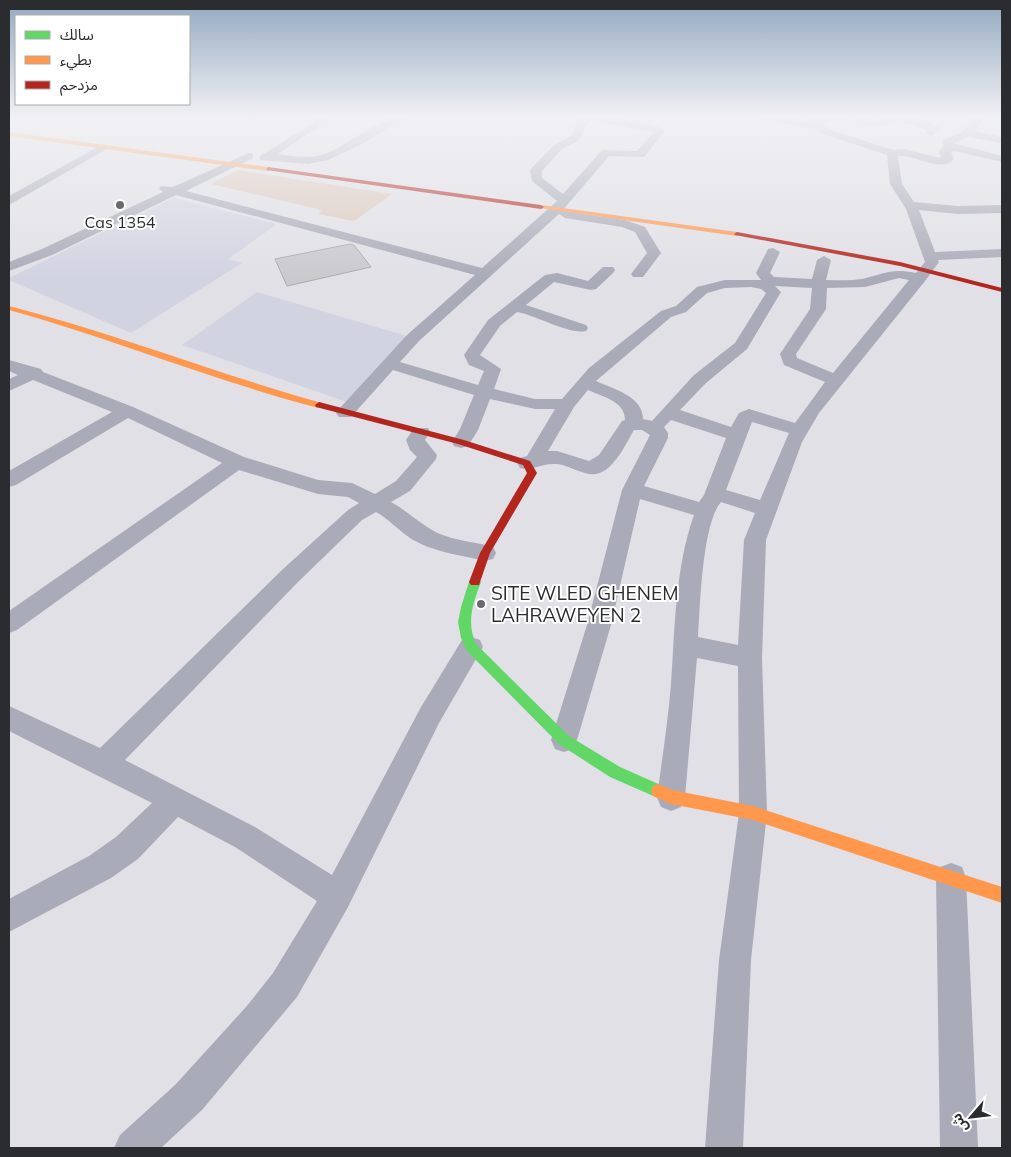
<svg xmlns="http://www.w3.org/2000/svg" width="1011" height="1157" font-family="Mulish,'Noto Sans Arabic',sans-serif">
  <rect width="100%" height="100%" fill="#e0e0e6"/>
  <g fill="#d2d3e1">
    <polygon points="173,198 277,224 228,259 242,263 131,333 9,280 9,278"/>
    <polygon points="257,292 407,336 347,402 182,345"/>
  </g>
  <polygon fill="#dcc8bb" points="238,170 392,194 354,221 318,214 322,210 211,184"/>
  <polygon fill="#c9c9ce" stroke="#a9a9ae" points="350,244 354,245 371,267 287,286 275,259"/>
  <g fill="none" stroke-linecap="round" stroke-linejoin="round">
    <g fill="#aaabb8" fill-rule="evenodd">
      <path d="M309,117H322L327,121L278,154C292,156 307,159 321,155C349,147 378,116 406,117L362,144L328,160L308,164L260,160V156L315,122Z"/>
      <path d="M584,117C599,117 656,121 665,131L644,157L609,156L562,211L625,220L645,227L661,253L643,277H633L631,274L647,253L635,232L622,227L565,218L559,214L419,341L400,362L478,385L484,371L469,365L464,355L488,320L545,275L557,273L588,281L603,267H613L615,270L613,273L596,289L591,290L554,282L526,305L586,325L588,328L586,331C569,335 536,315 517,312L500,326L480,355L501,369L494,389L535,399H562L589,368L661,311L676,306L697,287L725,280H761L756,273L768,249L773,248L780,252L770,273L774,277L812,279L817,260L824,256L831,260L826,280C838,280 850,281 862,279C886,274 889,268 916,273L925,262L906,209L890,184L887,155L820,133L816,129L765,120L760,117H781L811,122L808,117H848L843,120L821,123L828,129L893,150L903,149L941,158L939,152L944,145L942,142L943,140L962,132L976,117H986L974,131L1002,137V143L969,137L953,143L1002,156V162L954,151L951,152L954,159C940,174 915,154 898,156L902,184L914,202L958,206L1002,205V213L958,214L919,210L935,252L1002,249V257L938,260L939,262L925,281L819,413L802,442L766,540L762,658L767,813L751,960L743,1148H705L719,960L739,813L738,666L697,658L685,797L681,807L671,811L661,807L657,797C662,759 668,722 671,684C675,628 675,568 694,515L640,499L611,625L577,740L573,749L564,752L555,749L551,740L587,625L622,490L650,435L642,430H634C625,445 611,478 589,474C577,472 566,464 555,464C542,463 532,471 520,468L517,463L520,458L527,456L555,409H535L490,399L478,430L468,446L461,448L454,446L452,442L460,429L474,395L393,370L351,417H339L336,413L339,409L407,335L475,275L176,195L52,255L9,271V262L42,249L163,192L159,189L161,186L173,187L249,153L253,154V158L186,191L482,268L557,201L532,181L530,170L554,145L571,136L578,121ZM592,121L654,132L637,151L602,150L563,194L542,178V171L562,149L579,140L586,125ZM899,278L909,280L833,373L797,358L796,354L826,309L827,288L865,287ZM775,286L812,288L810,309L780,354L784,365L825,382L795,423L749,409L739,413L731,427L680,410L706,383L747,349L781,292ZM751,287L761,289L766,293L735,343L694,375L652,421L643,419C643,396 613,389 596,381L671,317L686,312L707,293L725,288ZM588,390C603,397 625,401 625,420L622,421L599,455L589,461L557,451H548L574,407ZM671,420L726,438L704,495L699,502L644,486L668,438V433L664,427ZM752,422L789,433L760,500L726,490ZM721,502L755,513L744,540L738,645L698,637C700,607 702,524 721,502Z"/>
      <path d="M861,117H872L870,120C879,121 885,117 894,117C906,116 932,121 941,129L931,136L926,133L928,130C920,128 905,121 897,122C883,124 870,132 858,121Z"/>
      <polygon points="103,144 108,147 107,149 9,205 9,196"/>
      <path d="M9,360L41,369L43,372L133,407L244,457L318,480L352,483L375,494L396,481L417,457L410,450L406,440L414,428H428L430,432L425,440L437,455L436,459L410,491L391,502C409,512 422,526 440,534C456,541 476,542 493,547L496,553L493,559L485,561C460,555 432,552 410,538C398,530 389,519 376,512L362,520L298,582L125,760L255,827L332,875L421,707L462,640L471,637L480,640L483,647L439,723L348,907L297,997L202,1110L161,1148H114L120,1135L176,1084L246,1007L273,973L317,901L235,847L178,817L138,859L111,878L9,932V899L89,856L116,837L152,803L9,731V706L100,748L282,570L348,510L359,503L348,497L318,494L239,470L17,630L9,633V611L222,463L128,418L16,485L9,487V471L112,412L33,380L9,391V379L18,375L9,371Z"/>
      <polygon points="951,863 962,867 966,878 978,1148 940,1148 936,878 940,867"/>
    </g>
    <path fill="#63d668" fill-rule="evenodd" d="M475,578L479,579L481,582C473,603 466,622 476,644L569,736L620,767L663,786L665,791L663,796L658,798L610,777L559,744L467,651L461,638L458,622L461,607L469,582L471,579Z"/>
    <g fill="#ff974d" fill-rule="evenodd">
      <polygon points="9,132 268,167 271,169 268,171 9,136"/>
      <polygon points="541,205 737,232 740,234 737,236 539,208 538,207"/>
      <path d="M9,306C115,333 217,374 322,403L323,405L319,408C214,381 114,339 9,310Z"/>
      <polygon points="658,784 672,790 753,806 1002,887 1002,903 753,820 671,804 653,796 651,791 653,786"/>
    </g>
    <g fill="#b3261e" fill-rule="evenodd">
      <polygon points="268,167 541,205 544,207 541,209 266,170"/>
      <polygon points="737,232 900,262 1002,288 1002,292 900,266 735,235 734,234"/>
      <polygon points="319,402 464,440 530,461 537,473 490,553 479,585 471,585 469,582 480,553 527,473 523,465 458,444 316,407 315,405"/>
    </g>
  </g>
  <linearGradient id="sky" x2="0" y2="1"><stop stop-color="#93a9c0"/><stop offset="0.42" stop-color="#f1f1f4"/><stop offset="1" stop-color="#f1f1f4" stop-opacity="0"/></linearGradient>
  <rect width="1011" height="279" fill="url(#sky)"/>
  <g fill="#6a6b70" stroke="#fff" stroke-width="2">
    <circle cx="120" cy="205" r="5"/>
    <circle cx="481" cy="604" r="5"/>
  </g>
  <g text-anchor="middle" dominant-baseline="central" stroke-width="4" stroke-linejoin="round" paint-order="stroke">
    <g font-size="16" fill="#2b2c30" stroke="#fff">
      <text x="120" y="222">Cas 1354</text>
    </g>
    <g font-size="19" fill="#2b2c30" stroke="#fff" text-anchor="start">
      <text x="491" y="593">SITE WLED GHENEM<tspan x="491" dy="22">LAHRAWEYEN 2</tspan></text>
    </g>
  </g>
  <rect width="1011" height="1157" fill="none" stroke="#2b2c30" stroke-width="20"/>
  <rect x="15" y="15" width="175" height="90" fill="#ffffff" stroke="#aaabac"/>
  <rect x="25" y="31" width="25" height="8" fill="#63d668" stroke="#aaabac"/>
  <text x="60" y="40" font-size="15" fill="#2b2c30">سالك</text>
  <rect x="25" y="56" width="25" height="8" fill="#ff974d" stroke="#aaabac"/>
  <text x="60" y="65" font-size="15" fill="#2b2c30">بطيء</text>
  <rect x="25" y="81" width="25" height="8" fill="#b3261e" stroke="#aaabac"/>
  <text x="60" y="90" font-size="15" fill="#2b2c30">مزدحم</text>
  <g transform="translate(971 1117) rotate(242)" stroke="#ffffff" stroke-width="4" paint-order="stroke">
  <path d="M0-4L9 19L0 12L-9 19Z" fill="#2b2c30"/>
  <text y="-8" font-size="14" font-weight="bold" text-anchor="middle" fill="#2b2c30">ش</text>
  </g>
</svg>
